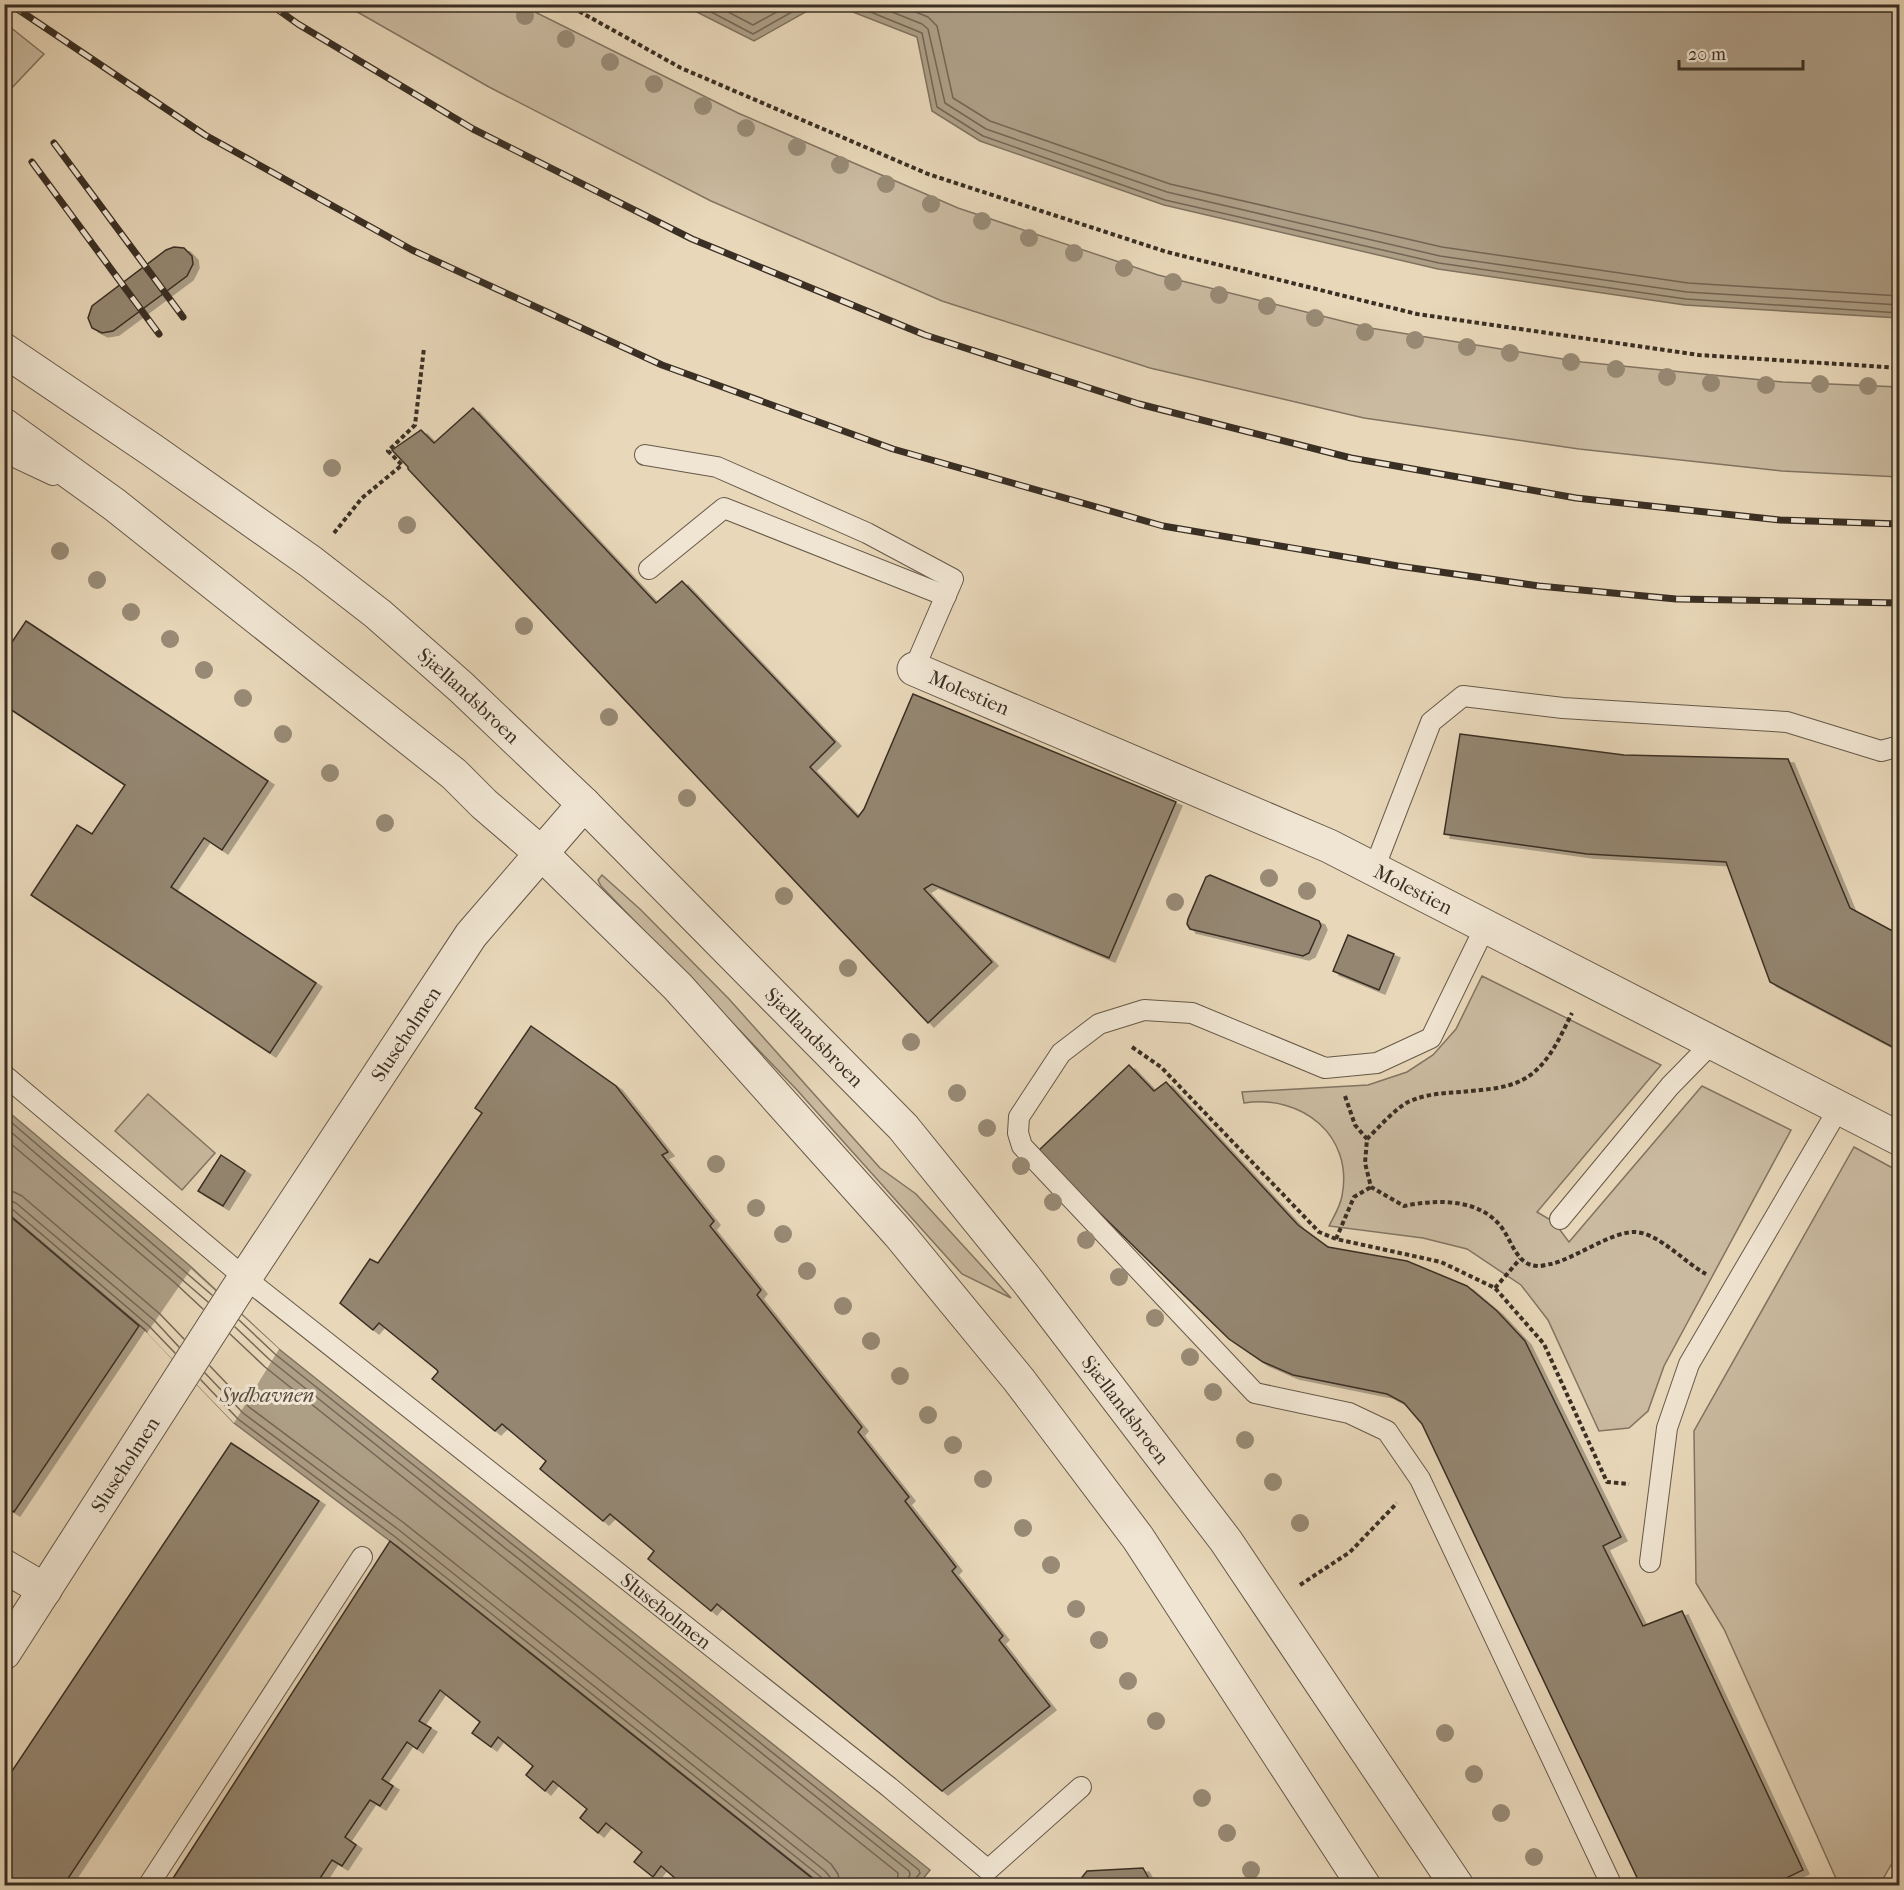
<svg xmlns="http://www.w3.org/2000/svg" width="1904" height="1890" font-family="'IM FELL French Canon',serif">
  <defs>
    <filter id="shadow"><feDropShadow dx="6" dy="4" stdDeviation="0" flood-color="#0004"/></filter>
  </defs>
  <rect width="100%" height="100%" fill="#e8d7b9"/>
  <filter id="stains"><feTurbulence type="fractalNoise" baseFrequency=".00333" numOctaves="4"/><feColorMatrix values="0 0 0 0 .2 0 0 0 0 .09 0 0 0 0 .02 0 0 0 .5 -.17"/></filter>
  <radialGradient id="worn" r=".72"><stop offset=".6" stop-color="#630" stop-opacity="0"/><stop offset="1" stop-color="#630" stop-opacity=".3"/></radialGradient>
  <g fill="#cabaa0" stroke="#827462" stroke-width="1.5">
    <polygon points="345,5 521,5 738,113 958,208 1158,275 1370,328 1582,362 1783,382 1899,387 1899,477 1782,471 1579,449 1364,418 1150,368 942,301 711,201 489,87"/>
    <polygon points="5,23 44,54 5,95 4,95"/>
    <polygon points="602,875 641,910 729,999 880,1168 916,1194 1011,1298 962,1274 797,1090 601,886 598,880"/>
    <path d="M1482,976L1661,1065L1537,1212L1554,1222L1569,1242L1702,1086L1791,1130L1664,1366L1648,1411L1629,1428L1599,1431L1548,1320L1521,1285L1467,1249L1423,1238L1329,1226C1334,1216 1340,1207 1342,1196C1354,1135 1301,1094 1244,1103L1242,1092L1368,1085L1407,1072L1433,1055L1456,1029Z"/>
    <polygon points="148,1094 215,1153 182,1190 115,1131"/>
    <polygon points="1854,1147 1900,1172 1900,1849 1879,1886 1839,1885 1724,1629 1696,1583 1694,1431"/>
  </g>
  <g fill="#ad9e86" stroke="#7f725f" stroke-width="1.5">
    <polygon points="683,5 818,5 754,41"/>
    <polygon points="835,5 1899,5 1899,318 1685,305 1438,269 1164,205 980,141 932,111 917,37"/>
    <polygon points="4,1108 189,1265 279,1349 930,1870 918,1885 816,1885 818,1882 390,1541 234,1423 145,1330 5,1211"/>
  </g>
  <polygon fill="#e8d7b9" points="191,1269 279,1349 234,1423 147,1333"/>
  <g fill="none" stroke-linecap="round" stroke-linejoin="round">
    <g stroke="#746655" stroke-width="1.5">
      <polyline points="696,4 753,34 806,4"/>
      <polyline points="713,4 753,25 791,4"/>
      <polyline points="851,4 922,33 937,107 983,136 1165,200 1439,263 1686,299 1900,313"/>
      <polyline points="872,4 922,24 928,29 945,103 986,129 1167,192 1440,256 1687,292 1900,305"/>
      <polyline points="896,4 928,17 937,26 953,98 990,121 1170,184 1442,247 1688,283 1900,296"/>
      <polyline points="4,1116 212,1295"/>
      <polyline points="4,1126 208,1302"/>
      <polyline points="4,1138 174,1282 203,1309"/>
      <polyline points="4,1190 14,1192 22,1196 160,1314 184,1339"/>
      <polyline points="4,1199 16,1203 154,1320 179,1347"/>
      <polyline points="4,1207 11,1208 149,1326 175,1353"/>
      <polyline points="239,1320 275,1354 919,1870 920,1873 914,1881 914,1886"/>
      <polyline points="235,1327 270,1360 909,1871 910,1874 906,1886"/>
      <polyline points="230,1334 265,1367 898,1873 897,1886"/>
      <polyline points="210,1366 249,1407 404,1523 831,1864 838,1874 840,1886"/>
      <polyline points="205,1373 243,1413 399,1530 825,1871 830,1877 831,1886"/>
      <polyline points="201,1380 238,1419 394,1536 821,1877 823,1886"/>
    </g>
  </g>
  <g fill="#948671" stroke="#3a2f24" stroke-width="1.5" filter="url(#shadow)">
    <polygon points="174,247 184,248 192,256 193,264 187,276 113,331 102,333 92,328 88,318 92,306 166,250"/>
    <polygon points="473,408 656,603 682,581 783,687 835,742 810,767 858,817 864,809 913,694 1176,802 1109,958 932,884 924,889 992,962 928,1023 408,469 408,467 392,450 421,430 434,443"/>
    <polygon points="26,621 268,781 222,850 204,838 171,887 316,983 270,1053 31,895 77,825 92,834 125,785 4,705 4,654"/>
    <polygon points="1460,734 1624,755 1788,759 1850,908 1900,935 1900,1051 1770,982 1726,862 1587,854 1444,834"/>
    <polygon points="1210,875 1319,921 1321,926 1309,953 1303,956 1190,929 1187,924 1188,919 1206,877"/>
    <polygon points="1348,935 1394,954 1379,990 1333,971"/>
    <polygon points="531,1026 616,1086 668,1152 662,1155 714,1221 710,1226 761,1290 757,1295 862,1427 858,1432 909,1497 905,1501 956,1567 952,1571 1003,1636 999,1640 1050,1706 942,1791 717,1604 711,1611 648,1559 654,1551 610,1514 603,1521 540,1469 546,1461 502,1424 495,1431 432,1379 438,1372 437,1370 379,1323 373,1330 340,1303 370,1259 378,1263 482,1113 475,1108"/>
    <polygon points="1129,1065 1154,1091 1166,1082 1298,1225 1328,1247 1407,1261 1467,1286 1497,1311 1525,1341 1621,1537 1603,1546 1643,1626 1682,1611 1803,1870 1770,1886 1641,1886 1422,1424 1404,1403 1387,1394 1293,1375 1263,1362 1229,1339 1037,1152"/>
    <polygon points="221,1155 245,1171 223,1206 198,1191"/>
    <polygon points="4,1211 139,1326 14,1512 4,1506"/>
    <polygon points="231,1443 319,1501 63,1886 6,1886 4,1783"/>
    <polygon points="390,1541 818,1883 816,1886 684,1886 661,1866 653,1877 634,1862 642,1852 606,1823 598,1833 580,1818 587,1809 553,1781 545,1791 526,1775 533,1766 498,1737 491,1747 472,1733 480,1722 440,1690 419,1721 431,1728 417,1749 407,1742 382,1779 393,1786 380,1806 370,1800 345,1837 356,1845 342,1866 332,1860 315,1886 168,1886"/>
    <polygon points="1143,1868 1153,1886 1075,1886 1087,1871"/>
  </g>
  <g fill="none" stroke-linecap="round" stroke-linejoin="round">
    <defs>
      <g id="service">
        <polyline points="4,452 53,475"/>
        <polyline points="645,455 717,467 867,533 953,579 914,669"/>
        <polyline points="649,569 724,508 946,596"/>
        <polyline points="1374,869 1431,722 1463,696 1563,708 1787,722 1881,751 1900,746"/>
        <polyline points="1485,927 1431,1038 1377,1063 1325,1068 1192,1013 1144,1010 1099,1024 1061,1053 1019,1117 1018,1133 1022,1146 1255,1393 1349,1413 1387,1431 1420,1479 1612,1886"/>
        <path id="s1" d="M4,1075L245,1278L889,1787L988,1870L1081,1787"/>
        <polyline points="1560,1219 1670,1086 1712,1043"/>
        <polyline points="1650,1562 1667,1428 1689,1364 1839,1108"/>
        <polyline points="148,1886 362,1557"/>
      </g>
      <g id="minor">
        <path id="s2" d="M914,669L1329,846L1900,1139"/>
        <polyline points="4,1566 45,1590"/>
      </g>
      <g id="tertiary">
        <path id="s3" d="M4,350L152,450L311,562L378,614L461,687L584,804L903,1127L1026,1279L1226,1541L1457,1886"/>
        <polyline points="4,425 115,505 454,774 484,804 541,853 678,987 899,1234 1019,1380 1138,1538 1364,1886"/>
        <path id="s4" d="M4,1653L235,1293L471,935L584,804"/>
      </g>
    </defs>
    <use href="#service" stroke="#665949" stroke-width="22"/>
    <use href="#minor" stroke="#665949" stroke-width="35"/>
    <use href="#tertiary" stroke="#665949" stroke-width="35"/>
    <g stroke="#3a2f24" stroke-width="4" stroke-dasharray="4.5 3" stroke-linecap="butt">
      <polyline points="566,4 681,68 928,174 1167,252 1417,314 1699,355 1900,368"/>
      <polyline points="334,533 362,498 402,465 388,451 415,425 424,348"/>
      <polyline points="1132,1047 1161,1067 1319,1232 1336,1239 1441,1262 1495,1288 1544,1344 1607,1482 1629,1484"/>
      <path d="M1345,1096L1355,1125L1367,1139L1365,1163L1371,1187L1404,1206C1438,1199 1483,1198 1504,1231C1513,1245 1518,1265 1537,1266C1541,1267 1547,1264 1551,1264C1576,1258 1612,1231 1636,1232C1660,1234 1685,1263 1706,1274"/>
      <path d="M1367,1139C1378,1128 1395,1109 1408,1102C1426,1094 1442,1093 1461,1092C1480,1090 1507,1089 1524,1079C1548,1066 1560,1037 1572,1013"/>
      <polyline points="1336,1239 1354,1197 1371,1187"/>
      <polyline points="1495,1288 1520,1259"/>
      <polyline points="1300,1585 1350,1552 1397,1503"/>
    </g>
    <use href="#service" stroke="#f0e5d2" stroke-width="20"/>
    <use href="#minor" stroke="#f0e5d2" stroke-width="33"/>
    <use href="#tertiary" stroke="#f0e5d2" stroke-width="33"/>
    <defs>
      <g id="rail">
        <polyline points="10,4 205,135 412,250 662,365 893,449 1163,526 1398,566 1539,586 1676,599 1900,603"/>
        <polyline points="270,4 298,24 473,129 692,239 925,335 1139,404 1351,458 1576,498 1780,520 1900,524"/>
        <polyline points="54,143 183,317"/>
        <polyline points="32,162 159,334"/>
      </g>
    </defs>
    <use href="#rail" stroke="#3a2f24" stroke-width="7"/>
    <use href="#rail" stroke="#f0e5d2" stroke-width="4.5" stroke-dasharray="14" stroke-linecap="butt"/>
  </g>
  <g fill="#988a75">
    <circle cx="525" cy="16" r="9"/>
    <circle cx="566" cy="39" r="9"/>
    <circle cx="610" cy="62" r="9"/>
    <circle cx="654" cy="84" r="9"/>
    <circle cx="703" cy="106" r="9"/>
    <circle cx="746" cy="128" r="9"/>
    <circle cx="797" cy="147" r="9"/>
    <circle cx="840" cy="165" r="9"/>
    <circle cx="886" cy="184" r="9"/>
    <circle cx="931" cy="204" r="9"/>
    <circle cx="982" cy="221" r="9"/>
    <circle cx="1029" cy="238" r="9"/>
    <circle cx="1074" cy="253" r="9"/>
    <circle cx="1124" cy="268" r="9"/>
    <circle cx="1173" cy="282" r="9"/>
    <circle cx="1219" cy="295" r="9"/>
    <circle cx="1267" cy="306" r="9"/>
    <circle cx="1315" cy="318" r="9"/>
    <circle cx="1365" cy="332" r="9"/>
    <circle cx="1415" cy="340" r="9"/>
    <circle cx="1467" cy="347" r="9"/>
    <circle cx="1510" cy="353" r="9"/>
    <circle cx="1571" cy="362" r="9"/>
    <circle cx="1616" cy="369" r="9"/>
    <circle cx="1667" cy="377" r="9"/>
    <circle cx="1711" cy="383" r="9"/>
    <circle cx="1820" cy="384" r="9"/>
    <circle cx="1766" cy="385" r="9"/>
    <circle cx="1868" cy="386" r="9"/>
    <circle cx="332" cy="468" r="9"/>
    <circle cx="407" cy="525" r="9"/>
    <circle cx="60" cy="551" r="9"/>
    <circle cx="97" cy="580" r="9"/>
    <circle cx="131" cy="612" r="9"/>
    <circle cx="524" cy="626" r="9"/>
    <circle cx="170" cy="639" r="9"/>
    <circle cx="204" cy="670" r="9"/>
    <circle cx="243" cy="698" r="9"/>
    <circle cx="609" cy="717" r="9"/>
    <circle cx="283" cy="734" r="9"/>
    <circle cx="330" cy="773" r="9"/>
    <circle cx="687" cy="798" r="9"/>
    <circle cx="385" cy="823" r="9"/>
    <circle cx="1269" cy="878" r="9"/>
    <circle cx="1307" cy="891" r="9"/>
    <circle cx="784" cy="896" r="9"/>
    <circle cx="1175" cy="902" r="9"/>
    <circle cx="848" cy="968" r="9"/>
    <circle cx="911" cy="1042" r="9"/>
    <circle cx="957" cy="1093" r="9"/>
    <circle cx="987" cy="1128" r="9"/>
    <circle cx="716" cy="1164" r="9"/>
    <circle cx="1021" cy="1166" r="9"/>
    <circle cx="1053" cy="1202" r="9"/>
    <circle cx="756" cy="1208" r="9"/>
    <circle cx="783" cy="1234" r="9"/>
    <circle cx="1086" cy="1240" r="9"/>
    <circle cx="807" cy="1271" r="9"/>
    <circle cx="1119" cy="1277" r="9"/>
    <circle cx="843" cy="1306" r="9"/>
    <circle cx="1155" cy="1318" r="9"/>
    <circle cx="871" cy="1341" r="9"/>
    <circle cx="1190" cy="1357" r="9"/>
    <circle cx="900" cy="1376" r="9"/>
    <circle cx="1213" cy="1392" r="9"/>
    <circle cx="928" cy="1415" r="9"/>
    <circle cx="1245" cy="1440" r="9"/>
    <circle cx="953" cy="1445" r="9"/>
    <circle cx="983" cy="1479" r="9"/>
    <circle cx="1273" cy="1482" r="9"/>
    <circle cx="1300" cy="1523" r="9"/>
    <circle cx="1023" cy="1528" r="9"/>
    <circle cx="1051" cy="1565" r="9"/>
    <circle cx="1076" cy="1609" r="9"/>
    <circle cx="1099" cy="1640" r="9"/>
    <circle cx="1128" cy="1681" r="9"/>
    <circle cx="1156" cy="1721" r="9"/>
    <circle cx="1445" cy="1733" r="9"/>
    <circle cx="1474" cy="1774" r="9"/>
    <circle cx="1202" cy="1798" r="9"/>
    <circle cx="1501" cy="1813" r="9"/>
    <circle cx="1227" cy="1833" r="9"/>
    <circle cx="1534" cy="1857" r="9"/>
    <circle cx="1251" cy="1870" r="9"/>
  </g>
  <g text-anchor="middle" dominant-baseline="central" stroke-width="6" stroke-linejoin="round" paint-order="stroke">
    <g font-size="20" fill="#3a2f24" stroke="#f0e5d2">
      <text stroke="none"><textPath href="#s2" startOffset="60">Molestien</textPath></text>
      <text stroke="none"><textPath href="#s3" startOffset="580">Sjællandsbroen</textPath></text>
      <text stroke="none"><textPath href="#s2" startOffset="546">Molestien</textPath></text>
      <text stroke="none"><textPath href="#s4" startOffset="738">Sluseholmen</textPath></text>
      <text stroke="none"><textPath href="#s3" startOffset="1066">Sjællandsbroen</textPath></text>
      <text stroke="none"><textPath href="#s3" startOffset="1552">Sjællandsbroen</textPath></text>
      <text stroke="none"><textPath href="#s4" startOffset="224">Sluseholmen</textPath></text>
      <text stroke="none"><textPath href="#s1" startOffset="852">Sluseholmen</textPath></text>
    </g>
    <g font-size="21" font-style="italic" fill="#574b3c" stroke="#f0e5d2">
      <text x="267" y="1395">Sydhavnen</text>
    </g>
  </g>
  <rect width="1904" height="1890" fill="none" stroke="#e8d7b9" stroke-width="24"/>
  <rect x="6" y="6" width="1892" height="1878" fill="none" stroke="#3a2f24" stroke-width="3"/>
  <rect x="12" y="12" width="1880" height="1866" fill="none" stroke="#3a2f24" stroke-width="1.5"/>
  <path d="M1679 60v9h124v-9" fill="none" stroke="#3a2f24" stroke-width="3"/>
  <text x="1688" y="60" font-size="18" fill="#3a2f24" stroke="#f0e5d2" stroke-width="4.5" paint-order="stroke">20 m</text>
  <rect width="100%" height="100%" filter="url(#stains)"/>
  <rect width="100%" height="100%" fill="url(#worn)"/>
</svg>
